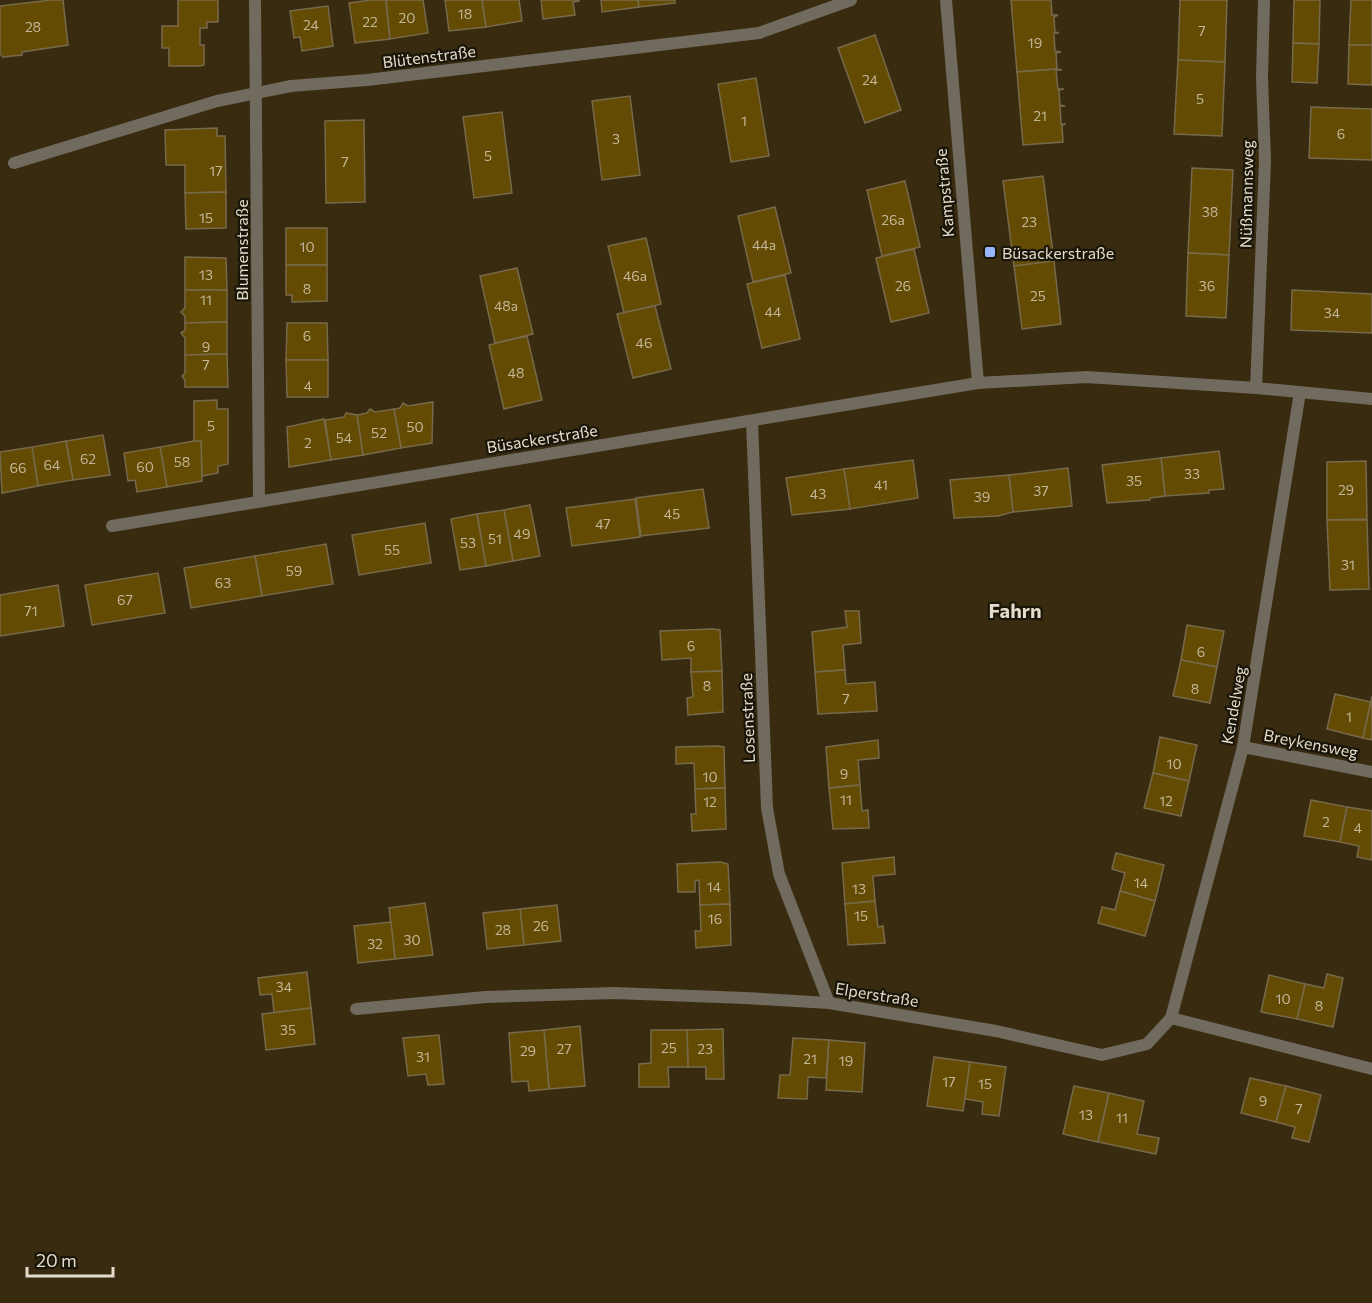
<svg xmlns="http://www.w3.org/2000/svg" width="1372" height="1303" font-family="Commissioner,sans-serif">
  <rect width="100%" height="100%" fill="#382b0f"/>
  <g fill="#644b04" stroke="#77694b" stroke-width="1.5">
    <polygon points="51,0 63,0 68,45 22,52 22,55 3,57 0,54 0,6"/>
    <polygon points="178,0 218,0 218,22 207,22 207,28 200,28 200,45 204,45 204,65 200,66 169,66 169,48 162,48 162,26 178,26"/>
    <polygon points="371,0 386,0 390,39 355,43 349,3"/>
    <polygon points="386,0 423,0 428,33 390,39"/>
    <polygon points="445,0 482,0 486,27 449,31"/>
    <polygon points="482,0 519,0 522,21 486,27"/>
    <polygon points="541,0 579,0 579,1 573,2 575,15 543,19"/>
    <polygon points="601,0 638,0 639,7 602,12"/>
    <polygon points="638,0 675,0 675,3 639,7"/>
    <polygon points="1011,0 1051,0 1052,15 1058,15 1054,17 1055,32 1059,33 1054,33 1055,51 1061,52 1056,53 1057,69 1017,72"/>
    <polygon points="1180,0 1227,0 1225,62 1178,60"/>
    <polygon points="1294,0 1320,0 1319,44 1293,43"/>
    <polygon points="1351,0 1372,0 1372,45 1349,45"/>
    <polygon points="328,6 333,46 302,51 300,37 294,38 290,11"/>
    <polygon points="875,35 901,110 865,123 838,48"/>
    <polygon points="1293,43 1319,44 1317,83 1292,82"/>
    <polygon points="1349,45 1372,45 1372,85 1348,84"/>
    <polygon points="1178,60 1225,62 1222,136 1174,134"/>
    <polygon points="1057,69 1062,70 1056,70 1058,89 1064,89 1059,90 1060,105 1065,106 1060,106 1061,124 1066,124 1062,125 1063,142 1023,145 1017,72"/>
    <polygon points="756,78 769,156 731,162 718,84"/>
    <polygon points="630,96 640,175 602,180 592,101"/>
    <polygon points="1311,107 1372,109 1372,160 1309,158"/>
    <polygon points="502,112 512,193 474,198 463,117"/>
    <polygon points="364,120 365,202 326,203 325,121"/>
    <polygon points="217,128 217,136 225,136 226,192 185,193 185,165 166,165 165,130"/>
    <polygon points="1192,168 1233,170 1229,255 1188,253"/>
    <polygon points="1043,176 1054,261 1014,266 1003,181"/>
    <polygon points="905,181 920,247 882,256 867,190"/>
    <polygon points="226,192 226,228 186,229 185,193"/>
    <polygon points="775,207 791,273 753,282 738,216"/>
    <rect x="286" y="228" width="41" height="37"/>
    <polygon points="646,238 661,304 624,313 608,246"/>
    <polygon points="914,249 929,313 891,322 876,258"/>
    <polygon points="1188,253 1229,255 1226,318 1186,316"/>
    <polygon points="185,257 226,258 227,290 185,290"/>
    <polygon points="1054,261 1061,324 1022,329 1014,266"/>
    <polygon points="286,265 327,265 327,301 292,302 292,295 286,295"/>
    <polygon points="517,268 533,334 495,343 480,276"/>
    <polygon points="785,275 800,339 762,348 747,284"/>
    <polygon points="185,290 227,290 227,322 185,323 185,316 181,312 185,308"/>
    <polygon points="1292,290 1372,294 1372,333 1291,330"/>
    <polygon points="655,306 671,369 633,378 617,314"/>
    <polygon points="227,322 227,354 185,355 185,338 181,333 185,330 185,323"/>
    <polygon points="287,323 327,323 328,360 286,360"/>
    <polygon points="527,336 542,400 504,409 489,345"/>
    <polygon points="227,354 228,387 185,387 185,380 182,376 185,373 185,355"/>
    <polygon points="286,360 328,360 328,397 287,397"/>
    <polygon points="217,400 217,409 228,409 228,464 218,466 218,473 202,476 201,441 194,442 194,401"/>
    <polygon points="433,402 432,443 401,448 394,409 400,408 403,403 408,406"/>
    <polygon points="370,409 375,412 394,409 401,448 363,455 357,415 367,413"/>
    <polygon points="346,413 357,415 363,455 331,460 325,420 344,417"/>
    <polygon points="324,419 331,460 289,467 287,427"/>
    <polygon points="103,435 110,475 73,480 66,441"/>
    <polygon points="66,441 73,480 38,486 32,447"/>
    <polygon points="194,441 201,441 202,481 167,487 160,447"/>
    <polygon points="32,447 38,486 2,493 0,452"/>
    <polygon points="160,447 167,487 137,492 135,480 128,481 124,453"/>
    <polygon points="1219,451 1224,489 1209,490 1209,493 1165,496 1161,458"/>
    <polygon points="1161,458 1165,496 1150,498 1150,500 1107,503 1102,465"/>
    <polygon points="913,460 918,498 850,509 844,469"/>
    <polygon points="1366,461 1367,519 1327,520 1327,462"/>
    <polygon points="1068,468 1072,506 1013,512 1009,475"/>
    <polygon points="844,469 850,509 792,515 786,478"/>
    <polygon points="1009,475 1013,512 998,516 954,518 950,480"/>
    <polygon points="703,489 709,528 641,536 636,498"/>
    <polygon points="635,499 640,537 572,546 566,508"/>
    <polygon points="530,505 540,556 513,561 504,510"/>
    <polygon points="504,510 513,561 486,566 477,514"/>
    <polygon points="477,514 486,566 460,570 451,519"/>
    <polygon points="1327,520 1367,520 1369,589 1330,590"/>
    <polygon points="425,523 431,563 359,575 352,535"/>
    <polygon points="326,544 333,584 262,596 255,556"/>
    <polygon points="255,556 262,596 191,608 184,568"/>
    <polygon points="158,573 165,613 92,625 85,585"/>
    <polygon points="58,585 64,626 0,636 0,595"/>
    <polygon points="845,611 859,611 861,643 843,645 845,670 815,672 812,632 847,627"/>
    <polygon points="1187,625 1224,631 1217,667 1181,660"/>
    <polygon points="713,629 720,630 722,671 691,672 691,658 662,660 660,631"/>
    <polygon points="1181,660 1217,667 1210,703 1173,696"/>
    <polygon points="845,670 846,684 875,682 877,711 818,714 815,672"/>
    <polygon points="722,671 723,712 688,715 687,698 693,697 691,672"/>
    <polygon points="1335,694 1371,702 1363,738 1327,729"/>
    <polygon points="1372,696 1372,740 1363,738"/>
    <polygon points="1160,737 1197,745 1189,781 1153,773"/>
    <polygon points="878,740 879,758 858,760 860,785 829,788 826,747"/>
    <polygon points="717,746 724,747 725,788 695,789 694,763 676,764 676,747"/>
    <polygon points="1153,773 1189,781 1181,816 1144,808"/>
    <polygon points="860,785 862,811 868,810 869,828 833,829 829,788"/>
    <polygon points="725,788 726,829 692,831 691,814 696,814 695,789"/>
    <polygon points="1311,800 1347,807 1340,842 1304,836"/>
    <polygon points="1347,807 1372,811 1372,860 1357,857 1359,846 1340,842"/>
    <polygon points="1116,853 1164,865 1155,901 1120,891 1125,873 1112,869"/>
    <polygon points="894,857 895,874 873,876 875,901 845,904 842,863"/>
    <polygon points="721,862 728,864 730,904 700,905 699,880 695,881 695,892 678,892 677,864"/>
    <polygon points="1120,891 1155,901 1145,936 1098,923 1102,907 1115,910"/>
    <polygon points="875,901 878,927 883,926 885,943 848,945 845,904"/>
    <polygon points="425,903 433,955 395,959 389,908"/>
    <polygon points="730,904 731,945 696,948 695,931 701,931 700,905"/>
    <polygon points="557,905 561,941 524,945 520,909"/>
    <polygon points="520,909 524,945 487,949 483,913"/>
    <polygon points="391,922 395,959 358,963 354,926"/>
    <polygon points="307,972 311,1008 274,1013 272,994 260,995 258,978"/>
    <polygon points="1327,974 1343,978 1333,1027 1297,1019 1305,984 1324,988"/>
    <polygon points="1269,975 1305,984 1297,1019 1261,1012"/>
    <polygon points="311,1008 315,1044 266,1050 262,1014"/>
    <polygon points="580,1026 585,1086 549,1089 544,1030"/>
    <polygon points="723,1029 724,1079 706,1079 706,1067 688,1067 687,1030"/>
    <polygon points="544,1030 549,1089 529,1091 528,1081 512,1082 509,1033"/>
    <polygon points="651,1030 687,1030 688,1067 668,1067 669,1087 639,1087 639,1064 651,1063"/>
    <polygon points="439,1035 444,1084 428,1085 426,1074 408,1076 403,1038"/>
    <polygon points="793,1038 829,1040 826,1078 808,1077 807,1099 778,1098 780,1075 790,1075"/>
    <polygon points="829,1040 865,1043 862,1092 826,1090"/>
    <polygon points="934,1057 970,1062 963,1111 927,1106"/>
    <polygon points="970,1062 1006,1067 999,1116 982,1114 983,1102 965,1099"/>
    <polygon points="1250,1078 1286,1086 1276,1122 1241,1113"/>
    <polygon points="1074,1086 1109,1093 1098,1142 1063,1134"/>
    <polygon points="1286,1086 1321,1095 1309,1142 1292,1138 1295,1127 1276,1122"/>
    <polygon points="1109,1093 1144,1101 1137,1134 1159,1138 1156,1154 1098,1142"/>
  </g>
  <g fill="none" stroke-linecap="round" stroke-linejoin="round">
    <g stroke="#716a5e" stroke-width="12">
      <polyline points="255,0 259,500"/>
      <polyline points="946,0 978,383"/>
      <polyline points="14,163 217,101 291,86 367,80 759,33 851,0"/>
      <polyline points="1256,388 1265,161 1262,78 1264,0"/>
      <polyline points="752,421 767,808 779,874 829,1003"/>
      <polyline points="112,526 978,383 1086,377 1256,388 1372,399"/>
      <polyline points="1243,747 1372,772"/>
      <polyline points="356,1009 486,997 614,993 745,998 829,1003 996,1031 1102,1055 1147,1044 1171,1018 1372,1069"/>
      <polyline points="1171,1018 1243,747 1300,392"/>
    </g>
  </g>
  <rect fill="#96b6fd" stroke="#1a1509" stroke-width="2" x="984" y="246" width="12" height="12" rx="3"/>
  <g text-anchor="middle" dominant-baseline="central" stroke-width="4.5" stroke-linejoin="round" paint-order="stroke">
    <g font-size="14" fill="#c3b799">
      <text x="465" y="13">18</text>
      <text x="407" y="17">20</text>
      <text x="370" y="21">22</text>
      <text x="311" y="24">24</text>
      <text x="33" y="26">28</text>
      <text x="1202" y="30">7</text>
      <text x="1035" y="42">19</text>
      <text x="870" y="79">24</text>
      <text x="1200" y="98">5</text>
      <text x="1040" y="115">21</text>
      <text x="744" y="120">1</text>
      <text x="1341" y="133">6</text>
      <text x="616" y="138">3</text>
      <text x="488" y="155">5</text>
      <text x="345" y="161">7</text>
      <text x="216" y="170">17</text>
      <text x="1210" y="211">38</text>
      <text x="206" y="217">15</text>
      <text x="893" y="219">26a</text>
      <text x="1029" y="221">23</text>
      <text x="764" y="244">44a</text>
      <text x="307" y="246">10</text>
      <text x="206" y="274">13</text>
      <text x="635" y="275">46a</text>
      <text x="903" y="285">26</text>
      <text x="1207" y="285">36</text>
      <text x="307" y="288">8</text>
      <text x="1038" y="295">25</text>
      <text x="206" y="299">11</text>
      <text x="506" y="305">48a</text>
      <text x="773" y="311">44</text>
      <text x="1332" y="312">34</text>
      <text x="307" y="335">6</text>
      <text x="644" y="342">46</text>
      <text x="206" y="346">9</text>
      <text x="206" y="364">7</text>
      <text x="516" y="372">48</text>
      <text x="308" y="385">4</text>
      <text x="211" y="425">5</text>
      <text x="415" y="426">50</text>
      <text x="379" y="432">52</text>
      <text x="344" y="437">54</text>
      <text x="308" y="442">2</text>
      <text x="88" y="458">62</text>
      <text x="182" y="461">58</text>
      <text x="52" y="464">64</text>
      <text x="145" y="466">60</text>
      <text x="18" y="467">66</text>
      <text x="1192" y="473">33</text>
      <text x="1134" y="480">35</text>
      <text x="881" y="484">41</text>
      <text x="1346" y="489">29</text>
      <text x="1041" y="490">37</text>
      <text x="818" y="493">43</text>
      <text x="982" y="496">39</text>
      <text x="672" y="513">45</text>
      <text x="603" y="523">47</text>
      <text x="522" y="533">49</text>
      <text x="495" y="538">51</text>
      <text x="468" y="542">53</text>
      <text x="392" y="549">55</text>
      <text x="1348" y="564">31</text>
      <text x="294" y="570">59</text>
      <text x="223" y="582">63</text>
      <text x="125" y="599">67</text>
      <text x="31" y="610">71</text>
      <text x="691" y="645">6</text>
      <text x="1201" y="651">6</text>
      <text x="707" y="685">8</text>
      <text x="1195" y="688">8</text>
      <text x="846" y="698">7</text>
      <text x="1349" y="716">1</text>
      <text x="1174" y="763">10</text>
      <text x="844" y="773">9</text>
      <text x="710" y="776">10</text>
      <text x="846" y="799">11</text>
      <text x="1166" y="800">12</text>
      <text x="710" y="801">12</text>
      <text x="1326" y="821">2</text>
      <text x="1358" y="827">4</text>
      <text x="1141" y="882">14</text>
      <text x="714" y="886">14</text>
      <text x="859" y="888">13</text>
      <text x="861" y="915">15</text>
      <text x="715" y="918">16</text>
      <text x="541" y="925">26</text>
      <text x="503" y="929">28</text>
      <text x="412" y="939">30</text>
      <text x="375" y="943">32</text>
      <text x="284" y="986">34</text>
      <text x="1283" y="998">10</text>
      <text x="1319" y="1005">8</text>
      <text x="288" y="1029">35</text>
      <text x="669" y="1047">25</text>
      <text x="564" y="1048">27</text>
      <text x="705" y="1048">23</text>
      <text x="528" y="1050">29</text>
      <text x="423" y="1056">31</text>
      <text x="810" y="1058">21</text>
      <text x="846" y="1060">19</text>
      <text x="949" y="1081">17</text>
      <text x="985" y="1083">15</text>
      <text x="1263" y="1100">9</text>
      <text x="1299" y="1108">7</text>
      <text x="1086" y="1114">13</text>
      <text x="1122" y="1117">11</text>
    </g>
    <g font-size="16" fill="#e3dbcb" stroke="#1a1509">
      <text transform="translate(429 56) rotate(-7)">Blütenstraße</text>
      <text transform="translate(944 193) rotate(-95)">Kampstraße</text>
      <text transform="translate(1246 194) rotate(-89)">Nüßmannsweg</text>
      <text transform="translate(241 250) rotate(-90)">Blumenstraße</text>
      <text transform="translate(542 438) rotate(-9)">Büsackerstraße</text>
      <text transform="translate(1233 705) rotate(-80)">Kendelweg</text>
      <text transform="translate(747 718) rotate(-92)">Losenstraße</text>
      <text transform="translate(1311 743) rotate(11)">Breykensweg</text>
      <text transform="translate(877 994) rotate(9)">Elperstraße</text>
    </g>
    <g font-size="16" fill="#e3dbcb" stroke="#1a1509" text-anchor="start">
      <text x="1002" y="252">Büsackerstraße</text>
    </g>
    <g font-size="20" font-weight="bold" fill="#e3dbcb" stroke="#1a1509">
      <text x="1015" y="610">Fahrn</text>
    </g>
  </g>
  <path d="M27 1267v9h86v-9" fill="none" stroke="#e3dbcb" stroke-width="3"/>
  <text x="36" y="1267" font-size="18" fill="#e3dbcb" stroke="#1a1509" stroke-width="4.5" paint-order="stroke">20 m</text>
</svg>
